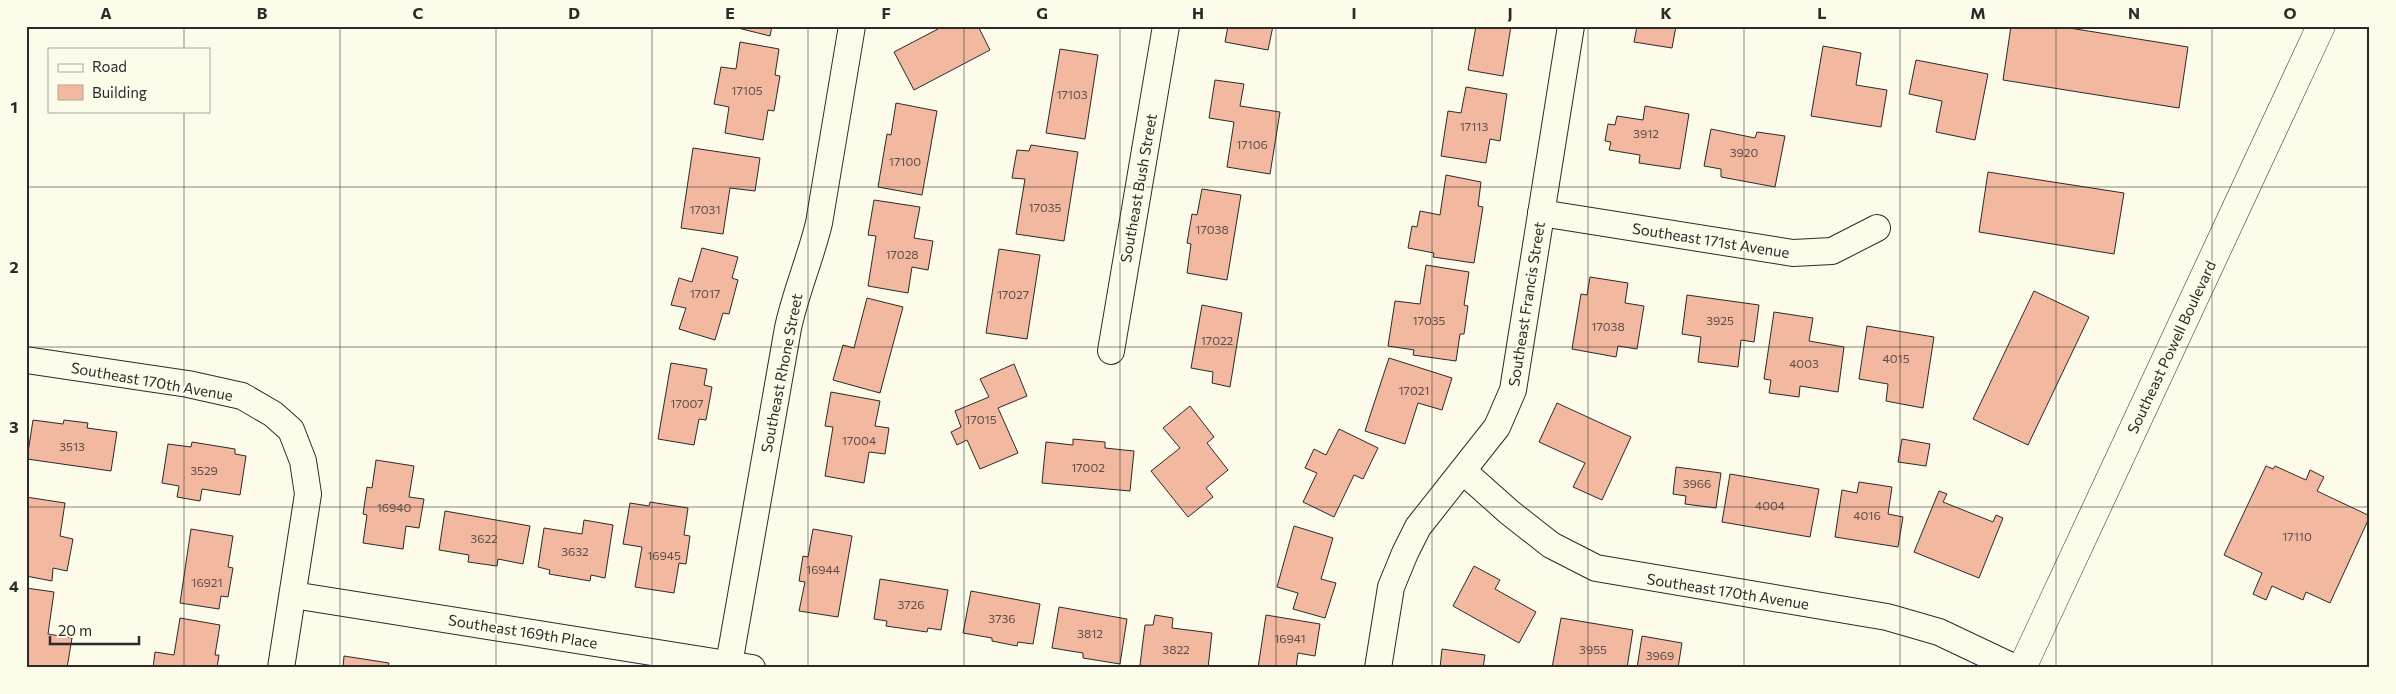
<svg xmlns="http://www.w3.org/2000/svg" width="2396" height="694" font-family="Commissioner,sans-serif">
  <rect width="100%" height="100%" fill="#fdfbea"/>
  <g fill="#f2b8a0" stroke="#2b2b2b">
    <polygon points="730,26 772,26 770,36"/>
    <polygon points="937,26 978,26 990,50 914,90 894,52 938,29"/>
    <polygon points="1228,26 1273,26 1268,50 1225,42"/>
    <polygon points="1476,26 1511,26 1503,76 1468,70"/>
    <polygon points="1637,26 1676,26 1672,48 1634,42"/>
    <polygon points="2011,26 2057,26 2188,47 2179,108 2003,80"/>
    <polygon points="740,42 779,49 775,75 780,76 774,111 768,110 763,140 725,133 729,107 714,104 721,67 736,69"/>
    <polygon points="1823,46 1861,53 1856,85 1887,90 1881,127 1811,116"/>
    <polygon points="1060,49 1098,55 1085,139 1046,133"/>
    <polygon points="1916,60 1988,74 1975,140 1936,132 1942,101 1909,94"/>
    <polygon points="1215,80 1244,84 1240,106 1280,112 1270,174 1227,167 1234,122 1209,118"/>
    <polygon points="1466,87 1507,94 1500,141 1490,139 1486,163 1441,156 1448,111 1461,113"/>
    <polygon points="896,103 937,111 922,195 878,187 887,134 891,135"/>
    <polygon points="1645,106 1689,114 1680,169 1639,163 1640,155 1609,150 1611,142 1605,141 1608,124 1615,125 1617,116 1643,120"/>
    <polygon points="1711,129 1755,138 1757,132 1785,136 1775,187 1721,177 1721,169 1704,166"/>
    <polygon points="1031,145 1078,152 1064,241 1016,234 1025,179 1012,178 1017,150 1029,151"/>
    <polygon points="693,148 760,158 755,191 730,188 723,234 681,228"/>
    <polygon points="1988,172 2124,193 2114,254 1979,232"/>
    <polygon points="1446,175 1481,182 1478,206 1483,207 1474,263 1433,257 1434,253 1408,248 1412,226 1417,227 1420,211 1440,215"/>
    <polygon points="1202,189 1241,195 1227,280 1187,273 1191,244 1187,243 1192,214 1197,215"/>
    <polygon points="874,200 920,207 914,238 933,241 928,270 912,267 908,293 868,286 876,236 868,235"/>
    <polygon points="702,248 738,257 732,278 738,280 729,314 723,313 715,340 679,329 686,308 671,305 679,278 692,282"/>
    <polygon points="999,249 1040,255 1027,339 986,333"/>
    <polygon points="1426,265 1469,272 1464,305 1468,306 1464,334 1460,334 1456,361 1413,355 1414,350 1388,346 1395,301 1420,304"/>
    <polygon points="1590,277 1628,283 1625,303 1644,306 1637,349 1618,346 1616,357 1572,349 1581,294 1587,295"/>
    <polygon points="2034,291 2089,317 2028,445 1973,419"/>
    <polygon points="1687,295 1759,305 1754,342 1741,340 1738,367 1698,362 1701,337 1682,334"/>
    <polygon points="867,298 903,307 880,393 833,380 843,345 854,348"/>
    <polygon points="1202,305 1242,313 1230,387 1212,383 1213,372 1191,368"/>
    <polygon points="1774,312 1813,318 1809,341 1844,347 1838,392 1800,386 1799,397 1769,393 1771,380 1764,379"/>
    <polygon points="1867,326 1934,337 1923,408 1886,401 1888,384 1859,379"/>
    <polygon points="1389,358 1452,378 1442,410 1418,403 1405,444 1365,431"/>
    <polygon points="671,363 707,369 704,385 712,387 706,420 699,419 694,445 658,439"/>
    <polygon points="1014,364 1027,396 998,408 1018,453 980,469 967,440 957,445 951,432 961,427 955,411 989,397 980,379"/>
    <polygon points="831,392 880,401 875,426 889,428 885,454 869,452 864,483 825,476 833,427 825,426"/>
    <polygon points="1557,403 1631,437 1602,500 1573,487 1585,463 1539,442"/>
    <polygon points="1190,406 1214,437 1207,443 1228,470 1206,488 1213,497 1188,517 1151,471 1180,448 1163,428"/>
    <polygon points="33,420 63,424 64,420 88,423 87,428 117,432 111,471 27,459"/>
    <polygon points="1339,429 1378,448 1363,479 1354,475 1334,517 1303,502 1317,473 1305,468 1314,449 1326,455"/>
    <polygon points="1073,439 1105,442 1105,448 1134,451 1130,491 1042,483 1046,442 1073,445"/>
    <polygon points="1902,439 1930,444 1926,466 1898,462"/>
    <polygon points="192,442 235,449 235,454 246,456 240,495 202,489 200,501 177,497 179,486 162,483 168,444 191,447"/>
    <polygon points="376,460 414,466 409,497 424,499 419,528 406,526 403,549 363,543 367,515 363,514 367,487 372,488"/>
    <polygon points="2266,466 2273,469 2275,466 2306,480 2310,470 2324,477 2317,491 2370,516 2330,603 2306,592 2303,600 2272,586 2266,600 2253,594 2262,573 2224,555"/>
    <polygon points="1676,467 1721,473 1716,508 1685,504 1686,496 1673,494"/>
    <polygon points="1730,474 1819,489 1810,537 1722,522"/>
    <polygon points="1859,482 1892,487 1888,514 1903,517 1898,547 1835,537 1842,490 1857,493"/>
    <polygon points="1939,491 1947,494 1943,502 1993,522 1996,515 2003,518 1979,578 1914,552"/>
    <polygon points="26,497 65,503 60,536 73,539 67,571 53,568 52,581 26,576"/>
    <polygon points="650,502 688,508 684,535 690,536 686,564 679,563 674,593 635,587 642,547 623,544 630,503 649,506"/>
    <polygon points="445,511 530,526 523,564 498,559 497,566 468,562 469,555 439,550"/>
    <polygon points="584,520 613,525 605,578 591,575 590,581 549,574 550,570 538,567 544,528 582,534"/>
    <polygon points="1294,526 1333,538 1321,579 1336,583 1325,618 1293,609 1298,593 1277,587"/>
    <polygon points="191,529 233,536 228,567 233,568 228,597 221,596 219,609 180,603"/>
    <polygon points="813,529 852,536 838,617 799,611 805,582 799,581 803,556 808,557"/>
    <polygon points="1474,566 1500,580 1495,589 1536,612 1519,643 1453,606"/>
    <polygon points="880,579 948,590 941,630 928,628 927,632 886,626 887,621 874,619"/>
    <polygon points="26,588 54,592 48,634 72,638 67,668 26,668"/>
    <polygon points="971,591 1040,604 1033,644 1018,642 1017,646 992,641 992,638 963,633"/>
    <polygon points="1059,607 1127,619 1120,664 1083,658 1083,653 1052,648"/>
    <polygon points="1155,615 1173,618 1172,628 1212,633 1208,668 1152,668 1140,665 1145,625 1153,625"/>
    <polygon points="1266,615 1320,624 1315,656 1298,653 1296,668 1258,668"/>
    <polygon points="180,618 220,625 215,655 219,655 217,668 153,668 155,652 174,655"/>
    <polygon points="1561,618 1633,630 1627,668 1552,668"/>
    <polygon points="1642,636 1682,643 1678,668 1637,668"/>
    <polygon points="1442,649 1485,655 1483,668 1440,668"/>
    <polygon points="344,656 389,663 388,668 343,668"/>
  </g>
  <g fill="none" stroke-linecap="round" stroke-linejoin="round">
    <defs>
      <g id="minor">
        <polyline points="1541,213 1793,253 1832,251 1877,228"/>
        <polyline points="1111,351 1166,26"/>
        <polyline points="26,360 188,384 242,396 273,414 291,430 303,461 308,494 281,668"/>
        <polyline points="1463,471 1509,512 1551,545 1596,568 1887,617 1939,632 2015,668"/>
        <polyline points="293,595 752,668"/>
        <path d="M729,664L788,328C796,291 810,260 819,223L852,26"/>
        <polyline points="1378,668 1391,587 1405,553 1418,527 1497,427 1513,390 1571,26"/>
      </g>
      <polyline id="primary" points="2022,668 2321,26"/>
    </defs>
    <use href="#minor" stroke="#2b2b2b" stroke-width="28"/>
    <use href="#primary" stroke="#2b2b2b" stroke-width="29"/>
    <use href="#minor" stroke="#fdfbea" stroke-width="26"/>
    <use href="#primary" stroke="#fdfbea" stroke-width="28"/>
  </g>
  <path fill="none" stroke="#2b2b2b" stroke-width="1" stroke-opacity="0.55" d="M184,26V49M340,26V668M496,26V668M652,26V668M808,26V668M964,26V668M1120,26V668M1276,26V668M1432,26V668M1588,26V668M1744,26V668M1900,26V668M2056,26V668M2212,26V668M184,111V668M26,187H2370M26,347H2370M26,507H2370"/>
  <g text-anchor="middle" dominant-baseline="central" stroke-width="4" stroke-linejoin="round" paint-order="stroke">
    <g font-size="12" fill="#5d4e48">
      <text x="747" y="90">17105</text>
      <text x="1072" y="94">17103</text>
      <text x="1474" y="126">17113</text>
      <text x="1646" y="133">3912</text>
      <text x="1252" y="144">17106</text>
      <text x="1744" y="152">3920</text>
      <text x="905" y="161">17100</text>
      <text x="1045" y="207">17035</text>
      <text x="705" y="209">17031</text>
      <text x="1212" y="229">17038</text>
      <text x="902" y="254">17028</text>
      <text x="705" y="293">17017</text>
      <text x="1013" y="294">17027</text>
      <text x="1429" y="320">17035</text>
      <text x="1720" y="320">3925</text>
      <text x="1608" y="326">17038</text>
      <text x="1217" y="340">17022</text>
      <text x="1896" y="358">4015</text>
      <text x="1804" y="363">4003</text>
      <text x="1414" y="390">17021</text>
      <text x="687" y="403">17007</text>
      <text x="981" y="419">17015</text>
      <text x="859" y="440">17004</text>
      <text x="72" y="446">3513</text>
      <text x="1088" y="467">17002</text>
      <text x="204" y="470">3529</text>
      <text x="1697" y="483">3966</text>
      <text x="1770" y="505">4004</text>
      <text x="394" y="507">16940</text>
      <text x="1867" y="515">4016</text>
      <text x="2297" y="536">17110</text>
      <text x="484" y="538">3622</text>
      <text x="575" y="551">3632</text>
      <text x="664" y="555">16945</text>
      <text x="823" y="569">16944</text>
      <text x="207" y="582">16921</text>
      <text x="911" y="604">3726</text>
      <text x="1002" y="618">3736</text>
      <text x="1090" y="633">3812</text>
      <text x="1290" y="638">16941</text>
      <text x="1176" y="649">3822</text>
      <text x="1593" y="649">3955</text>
      <text x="1660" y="655">3969</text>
    </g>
    <g font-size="15" fill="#2b2b2b" stroke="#fdfbea">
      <text transform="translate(1138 188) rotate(-80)">Southeast Bush Street</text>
      <text transform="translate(1711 240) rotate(9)">Southeast 171st Avenue</text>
      <text transform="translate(1526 304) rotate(-81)">Southeast Francis Street</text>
      <text transform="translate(2171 347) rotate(-65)">Southeast Powell Boulevard</text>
      <text transform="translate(781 373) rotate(-79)">Southeast Rhone Street</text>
      <text transform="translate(152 381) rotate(10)">Southeast 170th Avenue</text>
      <text transform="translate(1728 591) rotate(9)">Southeast 170th Avenue</text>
      <text transform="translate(523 631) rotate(9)">Southeast 169th Place</text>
    </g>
  </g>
  <rect width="2396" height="694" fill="none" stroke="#fdfbea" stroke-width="55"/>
  <rect x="48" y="48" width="162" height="65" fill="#fdfbea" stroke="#a9a89e"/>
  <rect x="58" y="64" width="25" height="8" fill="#fdfbea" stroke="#a9a89e"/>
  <text x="92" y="72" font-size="15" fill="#2b2b2b">Road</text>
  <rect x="58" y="85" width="25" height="15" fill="#f2b8a0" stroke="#a9a89e"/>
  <text x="92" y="98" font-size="15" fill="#2b2b2b">Building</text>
  <path d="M50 636v8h89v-8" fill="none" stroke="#2b2b2b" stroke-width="2.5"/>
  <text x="58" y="636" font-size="15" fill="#2b2b2b" stroke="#fdfbea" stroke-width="4" paint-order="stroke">20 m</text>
  <rect x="28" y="28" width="2340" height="638" fill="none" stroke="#2b2b2b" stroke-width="2"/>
  <g font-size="16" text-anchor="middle" font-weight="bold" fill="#2b2b2b">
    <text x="106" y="19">A</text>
    <text x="262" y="19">B</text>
    <text x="418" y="19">C</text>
    <text x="574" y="19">D</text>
    <text x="730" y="19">E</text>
    <text x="886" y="19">F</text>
    <text x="1042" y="19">G</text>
    <text x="1198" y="19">H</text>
    <text x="1354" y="19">I</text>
    <text x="1510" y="19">J</text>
    <text x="1666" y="19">K</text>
    <text x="1822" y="19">L</text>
    <text x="1978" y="19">M</text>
    <text x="2134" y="19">N</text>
    <text x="2290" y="19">O</text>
    <text x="14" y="113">1</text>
    <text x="14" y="273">2</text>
    <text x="14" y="433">3</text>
    <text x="14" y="592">4</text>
  </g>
</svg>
